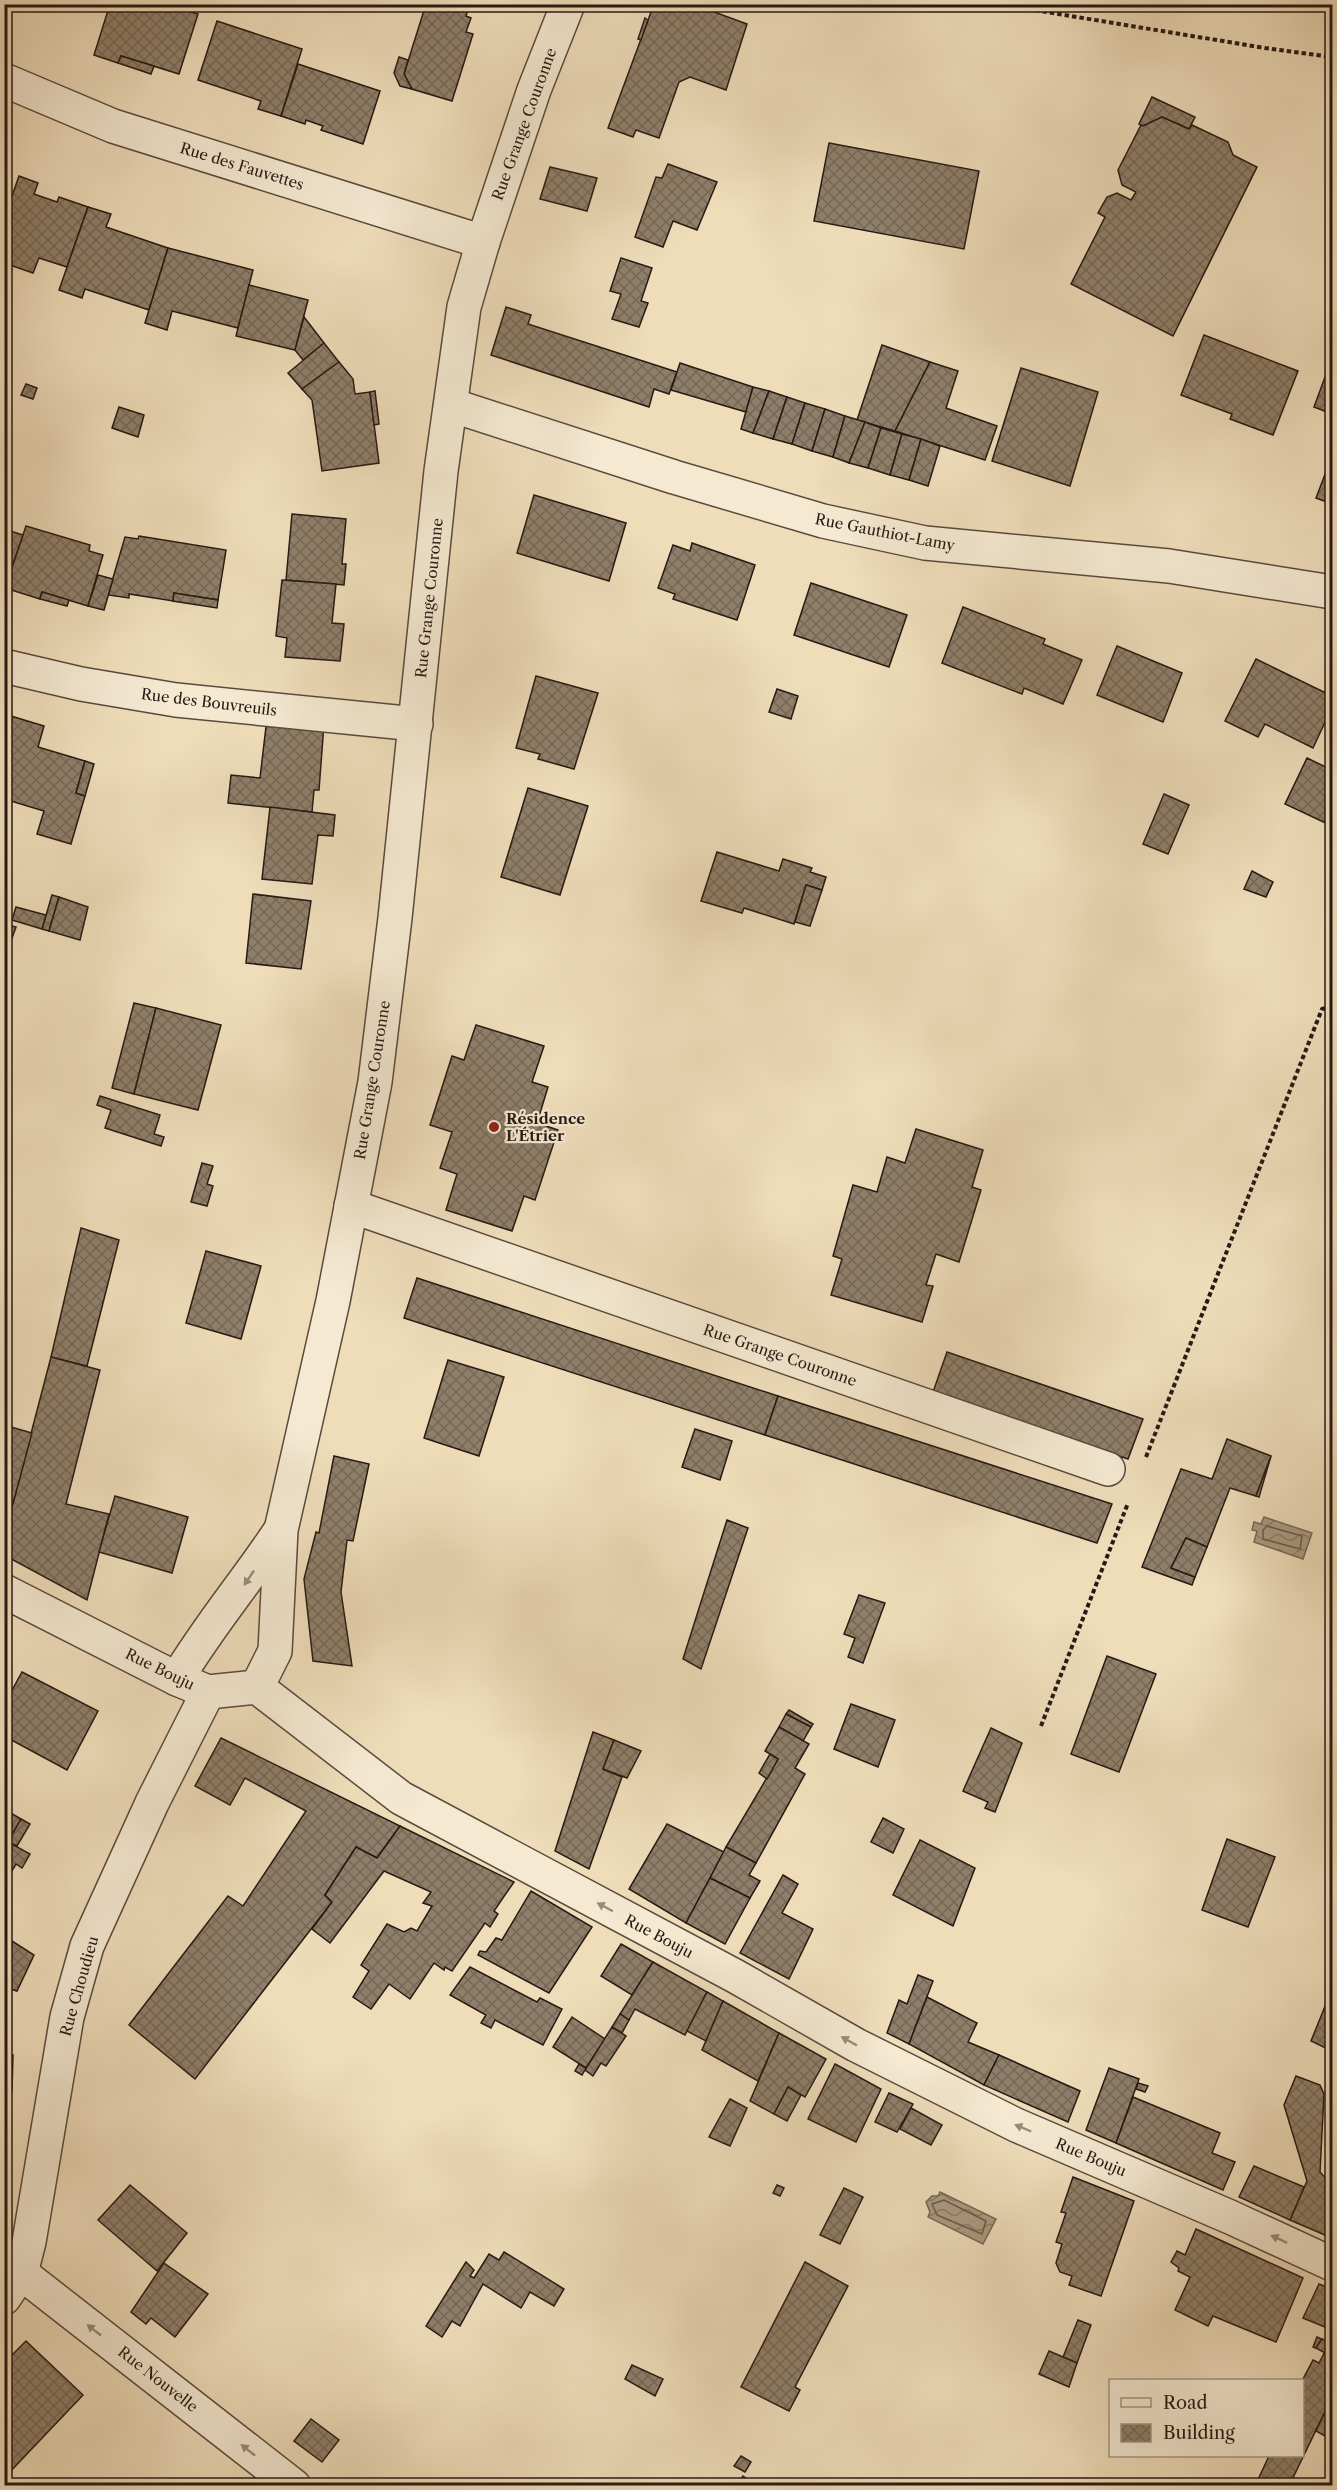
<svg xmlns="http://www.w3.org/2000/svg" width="1337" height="2490" font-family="'Libre Caslon Text',serif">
  <defs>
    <pattern id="water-waves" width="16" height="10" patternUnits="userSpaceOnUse" patternTransform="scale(1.5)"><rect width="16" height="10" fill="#ab9a81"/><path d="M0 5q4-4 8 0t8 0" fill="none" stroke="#8b7d68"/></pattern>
    <pattern id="building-cross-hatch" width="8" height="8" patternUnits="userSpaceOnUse" patternTransform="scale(1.5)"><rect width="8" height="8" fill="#8f7f6a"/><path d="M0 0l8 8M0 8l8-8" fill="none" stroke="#756756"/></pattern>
  </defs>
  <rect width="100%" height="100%" fill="#efddba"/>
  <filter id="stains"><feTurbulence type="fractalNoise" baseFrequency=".00333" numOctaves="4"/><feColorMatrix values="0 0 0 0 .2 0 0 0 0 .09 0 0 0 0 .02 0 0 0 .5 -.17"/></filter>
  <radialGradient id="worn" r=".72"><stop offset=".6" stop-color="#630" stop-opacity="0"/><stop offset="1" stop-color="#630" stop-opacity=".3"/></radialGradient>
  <g fill="url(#water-waves)" stroke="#766655" stroke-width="1.5">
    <polygon points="1264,1517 1312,1533 1303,1559 1254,1542 1257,1531 1252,1530 1254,1522 1261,1524"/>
    <polygon points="940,2192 996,2219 983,2244 928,2217 930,2212 926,2202 932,2196 938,2196"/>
  </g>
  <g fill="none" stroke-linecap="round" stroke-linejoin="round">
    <g stroke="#695a4a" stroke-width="1.5">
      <polygon points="1267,1526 1302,1536 1300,1549 1263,1539 1263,1530"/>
      <polygon points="944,2200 986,2221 982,2234 937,2215 932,2204"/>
    </g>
  </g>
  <g fill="url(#building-cross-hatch)" stroke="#271913" stroke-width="1.5">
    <polygon points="110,4 167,4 198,14 179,74 121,56 118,63 94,55"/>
    <polygon points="426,4 470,4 466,16 471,18 466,32 473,34 452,101 412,89 404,74"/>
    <polygon points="654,4 685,4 694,8 695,5 747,24 726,90 690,77 679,82 659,138 636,130 633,137 608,128"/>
    <polygon points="645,18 648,20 641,40 638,39"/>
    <polygon points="217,21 302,49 281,116 258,109 261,101 198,80"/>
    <polygon points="121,56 154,66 151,74 118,63"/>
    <polygon points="399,57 408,60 404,74 412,89 400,86 394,73"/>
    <polygon points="298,64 380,91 363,144 321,130 323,126 306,120 305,124 281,116"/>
    <polygon points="1152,97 1195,117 1189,129 1162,117 1143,126 1139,124"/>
    <polygon points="1162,117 1189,129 1192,125 1228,142 1233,155 1257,167 1173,336 1071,284 1105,217 1098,213 1107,197 1117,193 1131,200 1136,192 1122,185 1118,170 1141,125 1143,126"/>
    <polygon points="829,143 979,171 964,249 814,221"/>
    <polygon points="668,164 717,182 697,230 673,221 663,247 635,237 656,177 662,178"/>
    <polygon points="550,167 597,178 587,211 540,199"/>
    <polygon points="19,176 38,183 34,194 57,202 59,197 88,207 67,267 39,258 33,273 4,263 4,219"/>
    <polygon points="88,207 111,214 106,227 168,248 149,310 85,289 82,298 59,290"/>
    <polygon points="168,248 253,270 238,328 172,311 167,330 145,323"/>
    <polygon points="621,258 652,268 641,301 648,303 639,327 612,319 621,294 610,291"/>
    <polygon points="249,285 308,300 295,350 236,336"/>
    <polygon points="506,307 531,315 528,324 677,372 669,394 654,389 649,407 491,355"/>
    <polygon points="304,317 324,343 303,360 295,350"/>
    <polygon points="1204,335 1298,371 1273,435 1230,419 1232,414 1181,395"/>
    <polygon points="324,343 339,362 302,389 288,373"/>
    <polygon points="882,345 930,362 895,431 857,420"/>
    <polygon points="1332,358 1332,414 1314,407"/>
    <polygon points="339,362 353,379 355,394 370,392 379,463 322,471 312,400 302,389"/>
    <polygon points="930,362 958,371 946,408 997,426 985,460 895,431"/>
    <polygon points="680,363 753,387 746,412 671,390"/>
    <polygon points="1021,368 1098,392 1070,486 992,461"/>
    <polygon points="26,384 37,388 33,399 21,395"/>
    <polygon points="753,387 769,391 753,433 741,429"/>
    <polygon points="375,391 379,424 374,425 370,392"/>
    <polygon points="769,391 787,397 773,439 753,433"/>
    <polygon points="787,397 805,403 792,444 773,439"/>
    <polygon points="805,403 825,409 812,451 792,444"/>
    <polygon points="119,407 144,415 138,437 112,428"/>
    <polygon points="825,409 845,416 833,457 812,451"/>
    <polygon points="845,416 865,422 849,463 833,457"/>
    <polygon points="865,422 881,428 868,468 849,463"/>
    <polygon points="881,428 902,434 890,475 868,468"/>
    <polygon points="902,434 921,439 909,480 890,475"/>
    <polygon points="921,439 940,446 928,486 909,480"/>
    <polygon points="1332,456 1332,504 1316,498"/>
    <polygon points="534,495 626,523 609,581 517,553"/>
    <polygon points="292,514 346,519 342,564 346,564 344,585 286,580"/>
    <polygon points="26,526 90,545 89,551 103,555 88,606 42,592 40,599 5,588"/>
    <polygon points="4,529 23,535 4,589"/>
    <polygon points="139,536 226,550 218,600 174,593 173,601 129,594 129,598 108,595 125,537 138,539"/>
    <polygon points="692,543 755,565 737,620 673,599 675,594 658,588 673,545 690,551"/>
    <polygon points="98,575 113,579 104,610 88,606"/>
    <polygon points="282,580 336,584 332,623 344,624 340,661 285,657 287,638 276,636"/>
    <polygon points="811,583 907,615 889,667 794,635"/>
    <polygon points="42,592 69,600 67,606 40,599"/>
    <polygon points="174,593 218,600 217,608 173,601"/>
    <polygon points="963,607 1045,639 1043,644 1082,660 1063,704 1024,688 1022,694 942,663"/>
    <polygon points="1117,646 1182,673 1163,722 1097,695"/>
    <polygon points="1256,659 1332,696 1332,707 1313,748 1265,724 1258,737 1225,721"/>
    <polygon points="536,676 598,693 574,769 538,759 540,754 516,748"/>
    <polygon points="777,689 798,696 791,719 769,712"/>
    <polygon points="11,716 44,726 38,747 85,761 76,793 85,796 71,844 37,834 44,811 4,799 4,737"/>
    <polygon points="267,718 324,724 319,790 314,790 312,812 228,803 231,775 260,778"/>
    <polygon points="1307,758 1332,770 1332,826 1285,804"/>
    <polygon points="85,761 94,764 85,796 76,793"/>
    <polygon points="528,788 588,806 560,895 501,877"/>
    <polygon points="1164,794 1189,805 1168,854 1143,844"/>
    <polygon points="270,807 335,815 333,836 318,835 312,884 262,879"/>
    <polygon points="717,852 779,871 783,859 812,868 810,872 826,877 822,890 806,885 794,924 744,908 742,913 701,901"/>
    <polygon points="1252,871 1273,882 1266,897 1244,889"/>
    <polygon points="806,885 822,890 810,926 795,922"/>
    <polygon points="253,894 311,901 301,969 246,963"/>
    <polygon points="52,895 59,897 49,931 42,929"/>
    <polygon points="59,897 88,907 80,940 49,931"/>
    <polygon points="16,907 46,915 42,929 12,920"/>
    <polygon points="4,924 16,927 4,960"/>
    <polygon points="134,1003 156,1008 134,1094 112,1088"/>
    <polygon points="156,1008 221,1025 198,1110 134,1094"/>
    <polygon points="476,1025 544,1046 532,1082 548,1087 537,1123 558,1130 535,1200 524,1196 512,1231 446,1210 457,1174 440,1168 452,1132 430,1125 452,1056 464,1060"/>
    <polygon points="100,1096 160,1115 154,1134 164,1137 161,1146 105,1128 111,1110 97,1105"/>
    <polygon points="916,1129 983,1150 972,1187 981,1190 959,1262 936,1254 926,1285 933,1286 922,1322 831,1295 842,1259 833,1256 853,1185 877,1192 887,1157 905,1163"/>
    <polygon points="202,1163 213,1166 207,1184 213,1186 207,1206 191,1202"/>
    <polygon points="81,1228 119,1240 87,1366 51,1357"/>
    <polygon points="206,1251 261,1266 241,1339 186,1323"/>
    <polygon points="417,1278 778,1396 765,1435 404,1318"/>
    <polygon points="947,1352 1143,1419 1128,1459 933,1392"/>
    <polygon points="51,1357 100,1370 66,1504 109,1514 87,1600 4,1555 4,1537"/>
    <polygon points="448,1360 504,1377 479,1456 424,1438"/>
    <polygon points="778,1396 1112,1504 1097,1543 765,1435"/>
    <polygon points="4,1425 32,1433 4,1537"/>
    <polygon points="695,1429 732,1441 720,1480 682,1467"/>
    <polygon points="1227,1439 1271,1456 1256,1496 1230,1488 1207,1547 1186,1538 1171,1568 1195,1577 1192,1585 1142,1567 1181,1469 1212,1479"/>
    <polygon points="334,1456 369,1464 353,1541 347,1540 341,1592 352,1666 313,1661 304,1579 316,1532 319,1533"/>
    <polygon points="1271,1456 1259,1497 1256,1496"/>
    <polygon points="115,1496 188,1517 172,1573 99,1552"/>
    <polygon points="727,1520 748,1528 701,1669 683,1659"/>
    <polygon points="1186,1538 1207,1547 1195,1577 1171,1568"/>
    <polygon points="859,1595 885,1603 863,1663 848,1657 855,1638 844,1634"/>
    <polygon points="1107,1656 1156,1674 1119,1772 1071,1754"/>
    <polygon points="22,1672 98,1711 67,1770 4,1736 4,1705"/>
    <polygon points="851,1704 895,1720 878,1767 834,1749"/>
    <polygon points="789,1710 813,1724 811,1727 786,1714"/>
    <polygon points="786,1714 811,1727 803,1741 779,1727"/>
    <polygon points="779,1727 809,1744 795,1768 805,1774 756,1863 726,1847 778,1759 765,1751"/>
    <polygon points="991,1728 1022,1743 995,1812 985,1808 988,1802 963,1791"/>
    <polygon points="593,1732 614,1740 603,1769 622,1777 589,1869 555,1851"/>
    <polygon points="221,1738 400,1826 377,1858 356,1847 325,1895 332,1902 195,2079 129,2025 228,1896 243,1906 306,1811 245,1778 230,1805 195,1786"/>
    <polygon points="614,1740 641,1751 627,1778 603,1769"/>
    <polygon points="770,1754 778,1759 767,1779 759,1773"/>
    <polygon points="4,1809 21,1819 8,1842 30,1854 22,1868 16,1864 4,1884"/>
    <polygon points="883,1818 904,1829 893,1853 871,1842"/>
    <polygon points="21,1819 30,1824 17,1846 8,1842"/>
    <polygon points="667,1824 724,1852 686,1923 629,1889"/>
    <polygon points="400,1826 514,1882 494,1911 498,1914 490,1927 485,1923 452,1971 445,1967 444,1970 434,1963 410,1999 389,1984 371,2009 353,1997 369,1971 361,1965 387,1924 404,1932 411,1928 417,1931 432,1906 423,1903 431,1892 384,1871 330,1943 312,1929 332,1902 325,1895 356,1847 377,1858"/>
    <polygon points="1227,1839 1275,1857 1248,1927 1202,1910"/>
    <polygon points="920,1840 975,1868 953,1926 893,1895"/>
    <polygon points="726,1847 756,1863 749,1875 760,1881 750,1898 710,1878"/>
    <polygon points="783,1875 798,1884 782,1913 813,1929 789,1979 740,1953"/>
    <polygon points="710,1878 750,1898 725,1944 686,1923"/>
    <polygon points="531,1891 592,1927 549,1993 478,1955 480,1951 486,1952 496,1938 502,1940"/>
    <polygon points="4,1936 34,1955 17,1991 4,1987"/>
    <polygon points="621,1944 653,1962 632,1995 601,1976"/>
    <polygon points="653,1962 707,1992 685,2035 635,2009 629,2020 620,2014"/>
    <polygon points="470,1967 537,2002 540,1998 562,2009 543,2045 495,2020 491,2028 481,2023 486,2015 450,1995"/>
    <polygon points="918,1975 933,1981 909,2044 887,2033 899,2000 907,2004"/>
    <polygon points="1332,1989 1332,2051 1311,2041"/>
    <polygon points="707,1992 723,2001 706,2041 687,2031"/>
    <polygon points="927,1997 977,2023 968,2042 999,2055 984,2085 909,2044"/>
    <polygon points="723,2001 779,2033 758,2081 702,2050"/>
    <polygon points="620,2014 629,2020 622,2033 612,2027"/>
    <polygon points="572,2017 605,2039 586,2068 553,2047"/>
    <polygon points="612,2027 626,2036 606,2066 601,2063 593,2076 585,2070"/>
    <polygon points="779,2033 826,2059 805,2097 788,2087 774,2114 750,2101"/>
    <polygon points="13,2055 12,2091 4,2091 4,2056"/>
    <polygon points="999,2055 1080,2091 1068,2122 984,2085"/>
    <polygon points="579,2064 586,2068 582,2075 575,2071"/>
    <polygon points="835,2064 881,2089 856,2142 808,2119"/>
    <polygon points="1109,2068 1139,2079 1116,2143 1086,2130"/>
    <polygon points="1296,2076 1320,2085 1324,2094 1320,2172 1332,2185 1332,2238 1290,2220 1307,2181 1284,2105"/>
    <polygon points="1138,2083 1148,2086 1145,2092 1136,2089"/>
    <polygon points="788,2087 801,2095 787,2121 774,2114"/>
    <polygon points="889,2093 913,2104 897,2132 875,2122"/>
    <polygon points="1133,2097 1220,2133 1212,2153 1235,2162 1223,2190 1116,2143"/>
    <polygon points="730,2099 747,2108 730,2146 709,2137"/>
    <polygon points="911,2108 942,2125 931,2145 900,2129"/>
    <polygon points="1254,2166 1304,2187 1290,2220 1239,2197"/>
    <polygon points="1073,2177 1134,2201 1101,2296 1069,2285 1072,2276 1060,2272 1056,2263 1062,2244 1056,2242 1066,2213 1061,2212"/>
    <polygon points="130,2185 187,2233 157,2271 98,2220"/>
    <polygon points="777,2185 784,2188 780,2196 773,2193"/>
    <polygon points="844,2188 863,2197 840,2244 820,2235"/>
    <polygon points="1196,2229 1303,2278 1276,2342 1213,2316 1208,2326 1175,2310 1190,2277 1178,2271 1179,2268 1171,2262 1177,2251 1185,2255"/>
    <polygon points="504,2252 564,2289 554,2306 530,2292 521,2308 483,2284 460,2326 452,2321 442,2337 426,2326 466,2262 474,2270 470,2276 474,2278 489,2254 499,2260"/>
    <polygon points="805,2262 848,2286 795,2387 800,2390 789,2411 741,2387"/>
    <polygon points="164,2263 208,2294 175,2337 151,2318 146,2324 131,2312"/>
    <polygon points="1319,2284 1332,2289 1332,2330 1303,2318"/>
    <polygon points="1078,2320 1091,2325 1077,2363 1063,2357"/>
    <polygon points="1317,2337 1322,2339 1316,2348 1313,2347"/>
    <polygon points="1332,2338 1332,2397 1289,2486 1255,2486 1269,2456 1302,2456 1302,2381 1313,2360 1319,2363"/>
    <polygon points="1322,2339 1330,2343 1325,2353 1316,2348"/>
    <polygon points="26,2341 83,2395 4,2478 4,2363"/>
    <polygon points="1049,2351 1077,2363 1069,2387 1039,2374"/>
    <polygon points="632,2365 663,2379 655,2396 625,2379"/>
    <polygon points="1332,2397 1332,2440 1316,2431"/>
    <polygon points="311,2419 339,2440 322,2462 294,2441"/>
    <polygon points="741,2456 751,2462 745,2472 734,2466"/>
    <polygon points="743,2476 757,2486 745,2486 739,2481"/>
  </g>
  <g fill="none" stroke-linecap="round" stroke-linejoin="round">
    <defs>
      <g id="minor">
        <polyline points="4,80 113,126 483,242"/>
        <polyline points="451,405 674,477 823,521 925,543 1169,566 1332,592"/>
        <polyline points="4,666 81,684 176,700 416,724"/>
        <polyline points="351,1206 1108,1469"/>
        <polyline points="4,1591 177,1679 208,1692 257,1687 401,1798 735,1976 856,2045 1016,2125 1230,2217 1332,2264"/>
        <path d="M177,1679C207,1628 247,1581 280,1531"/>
        <polyline points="257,1687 275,1651 281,1530 333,1301 375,1082 395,918 441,471 464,307 483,242 534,90 568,4"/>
        <polyline points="21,2273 294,2486"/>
        <polyline points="4,2298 21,2273 29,2242 67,2017 87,1946 152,1803 208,1692"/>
      </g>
    </defs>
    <use href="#minor" stroke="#594a3d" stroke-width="36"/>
    <g stroke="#271913" stroke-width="4" stroke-dasharray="4.5 3" stroke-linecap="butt">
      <polyline points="998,4 1265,48 1332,57"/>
      <polyline points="1146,1457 1322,1009 1332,1006"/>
      <polyline points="1041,1726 1128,1503"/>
    </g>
    <use href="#minor" stroke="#f5e9d2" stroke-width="33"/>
  </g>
  <defs><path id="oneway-solid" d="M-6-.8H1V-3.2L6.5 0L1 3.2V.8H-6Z" transform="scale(1.5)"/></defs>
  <g fill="#988b7c">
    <use href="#oneway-solid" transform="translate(249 1578) rotate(124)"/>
    <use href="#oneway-solid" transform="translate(605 1907) rotate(-152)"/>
    <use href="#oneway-solid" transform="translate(849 2041) rotate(-151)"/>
    <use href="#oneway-solid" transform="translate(1023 2128) rotate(-157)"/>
    <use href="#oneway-solid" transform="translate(1279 2239) rotate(-155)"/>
    <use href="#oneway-solid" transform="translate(94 2330) rotate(-142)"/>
    <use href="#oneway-solid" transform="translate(248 2450) rotate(-142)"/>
  </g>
  <circle fill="#8f2418" stroke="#f5e9d2" stroke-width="2" cx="494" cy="1127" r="6"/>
  <g text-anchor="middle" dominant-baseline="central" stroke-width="4.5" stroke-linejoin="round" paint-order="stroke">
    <g font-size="15" fill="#271913" stroke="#f5e9d2">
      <text transform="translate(524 124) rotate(-70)">Rue Grange Couronne</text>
      <text transform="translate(242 166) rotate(17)">Rue des Fauvettes</text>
      <text transform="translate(885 532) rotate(11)">Rue Gauthiot-Lamy</text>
      <text transform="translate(429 598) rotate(-84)">Rue Grange Couronne</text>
      <text transform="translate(209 702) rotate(7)">Rue des Bouvreuils</text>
      <text transform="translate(372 1080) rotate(-81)">Rue Grange Couronne</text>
      <text transform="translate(780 1355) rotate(19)">Rue Grange Couronne</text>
      <text transform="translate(160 1669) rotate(26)">Rue Bouju</text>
      <text transform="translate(659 1936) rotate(28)">Rue Bouju</text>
      <text transform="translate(79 1986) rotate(-74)">Rue Choudieu</text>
      <text transform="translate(1091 2157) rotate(23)">Rue Bouju</text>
      <text transform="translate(158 2379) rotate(38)">Rue Nouvelle</text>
    </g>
    <g font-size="15" font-weight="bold" fill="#271913" stroke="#f5e9d2" text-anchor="start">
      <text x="506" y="1118">Résidence<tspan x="506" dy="17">L'Étrier</tspan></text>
    </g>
  </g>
  <rect width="1337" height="2490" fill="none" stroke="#efddba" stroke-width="24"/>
  <rect x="6" y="6" width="1325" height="2478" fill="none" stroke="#271913" stroke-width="3"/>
  <rect x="12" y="12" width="1313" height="2466" fill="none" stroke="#271913" stroke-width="1.5"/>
  <rect x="1109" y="2379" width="195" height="78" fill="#f5e9d2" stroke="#a39686" stroke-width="1.5"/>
  <rect x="1121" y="2398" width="30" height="9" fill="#f5e9d2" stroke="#a39686" stroke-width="1.5"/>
  <text x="1163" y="2409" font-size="18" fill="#271913">Road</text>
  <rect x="1121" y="2424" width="30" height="18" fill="url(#building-cross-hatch)" stroke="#a39686" stroke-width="1.5"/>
  <text x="1163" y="2439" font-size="18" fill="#271913">Building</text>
  <rect width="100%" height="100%" filter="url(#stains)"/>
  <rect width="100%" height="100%" fill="url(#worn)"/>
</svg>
